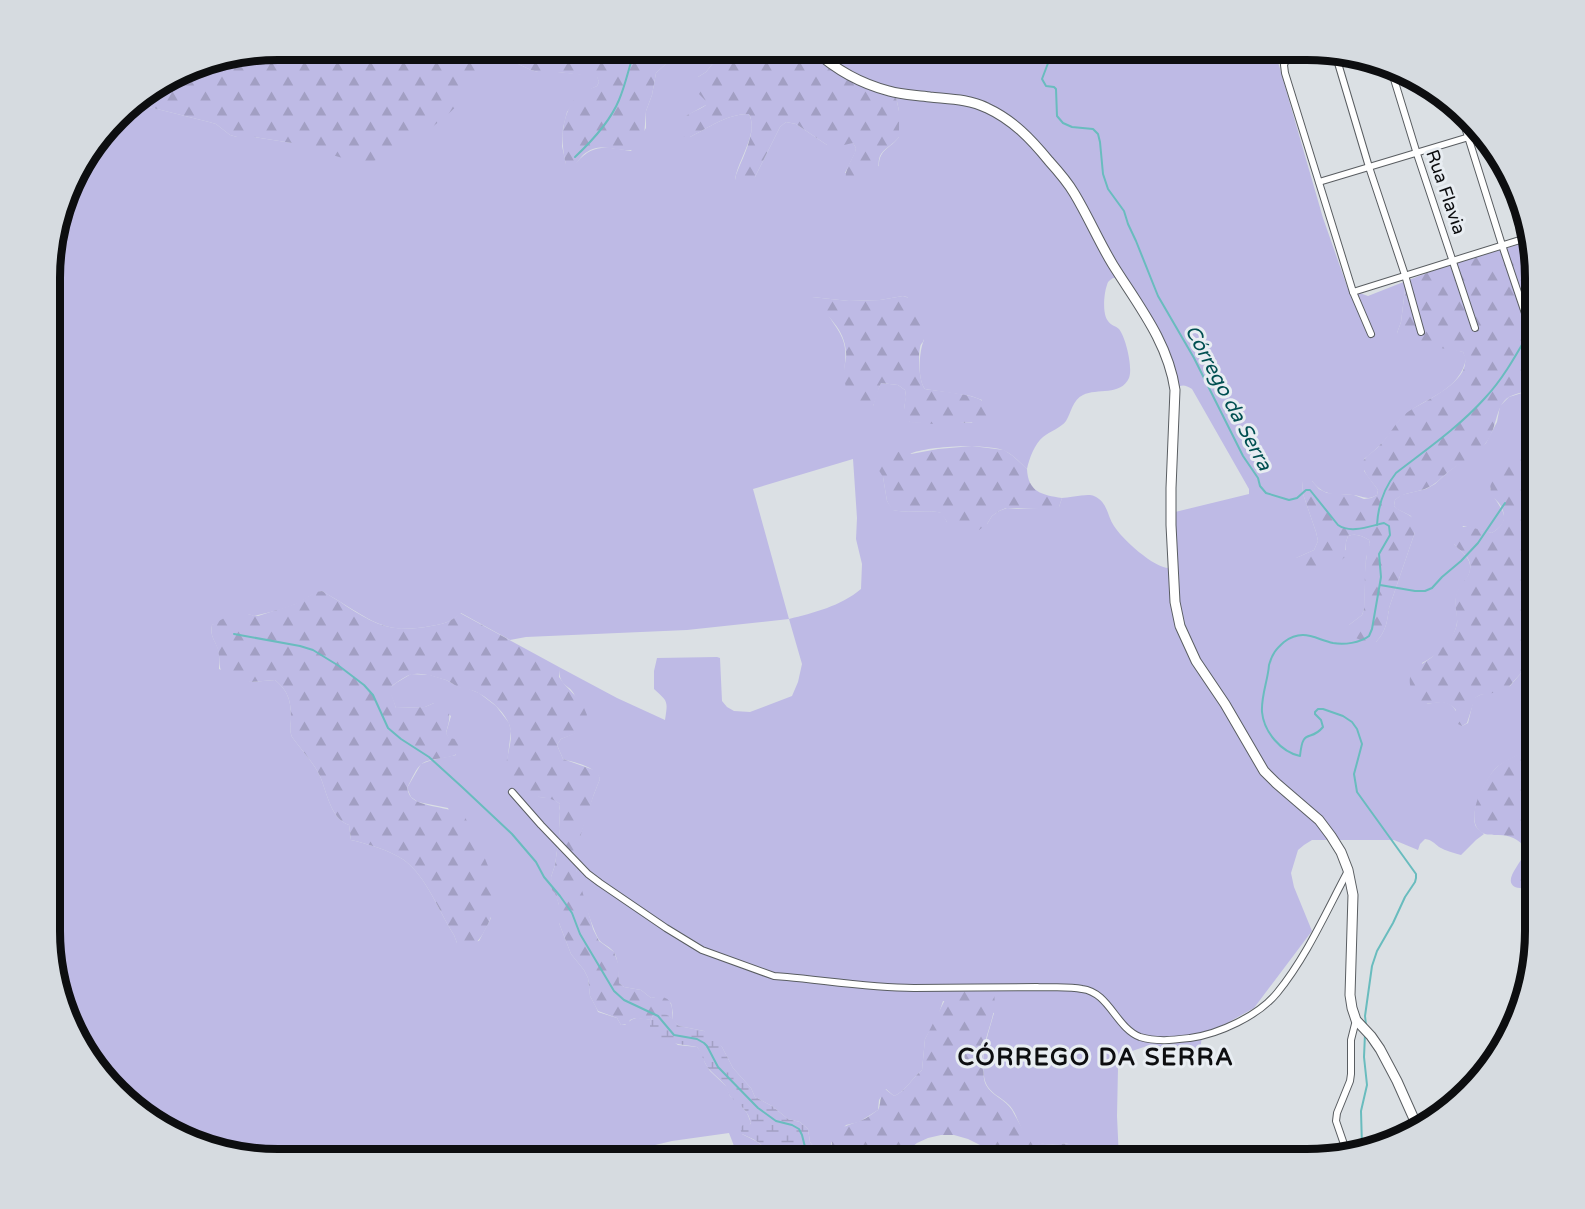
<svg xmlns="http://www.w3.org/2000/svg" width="1585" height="1209" font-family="'Varela Round',sans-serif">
  <defs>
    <pattern id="forest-firs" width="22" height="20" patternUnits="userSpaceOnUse" patternTransform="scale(1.5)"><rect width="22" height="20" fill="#bebae5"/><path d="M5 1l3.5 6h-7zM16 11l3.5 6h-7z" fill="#a29fc3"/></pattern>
    <pattern id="wetland-marsh" width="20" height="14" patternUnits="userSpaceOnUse" patternTransform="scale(1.5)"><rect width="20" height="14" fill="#bebae5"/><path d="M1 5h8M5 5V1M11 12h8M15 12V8" fill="none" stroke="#a29fc3"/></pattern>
  </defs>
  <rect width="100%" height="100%" fill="#dbe0e4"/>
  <path fill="#bebae5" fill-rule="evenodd" d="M472,50H512L516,63L531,70L538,72H558L597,76L599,82L597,86L579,95L567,112L563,128L562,146L566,164L576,163C595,142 607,148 631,151L646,128V111L652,95L656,73L668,62L675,50H713L714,62L706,72L698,77L706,101V105L686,116L690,137C708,128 729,113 749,114C759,134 738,159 735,180L755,177L780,127L786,122L796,124L827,145L853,143L856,148L855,153L845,173L879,166C879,149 890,149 899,137V111L896,97L821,61L809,50H860L864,52L906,54L909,50H1284L1278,62L1323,218L1348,289L1368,296L1406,281L1401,322L1397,333L1463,352L1466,358C1461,390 1427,397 1406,414C1398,420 1394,429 1388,436C1381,445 1373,452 1364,459V471L1378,490L1377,495C1367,501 1364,496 1353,495C1334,493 1326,498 1312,481H1302L1303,494L1316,532L1318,541L1314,550L1296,558L1346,550V542L1348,536C1356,533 1362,536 1369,540L1370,544L1366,558L1364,609L1362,615L1349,625L1376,642C1386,631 1387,623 1389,608L1415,532L1411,516L1397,509L1394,506L1395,500L1401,495L1426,489L1435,484L1448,472L1486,443L1497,422L1500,406L1509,397L1535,389V456H1532L1490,488C1495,506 1518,517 1492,533L1463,526L1454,544C1460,551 1469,556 1470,565C1472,578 1460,584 1457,594C1454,602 1457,609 1457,617C1459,637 1438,655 1422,663L1427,704C1451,698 1455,705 1462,726L1468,723L1474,698L1480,695L1510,686L1522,672L1535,674V747C1522,754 1509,758 1497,767C1487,776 1470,811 1475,824C1476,829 1481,831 1484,834L1476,840L1461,855C1454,853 1446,851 1439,847C1434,843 1432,840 1425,839L1420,844L1418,850L1394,840H1312L1304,845L1298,850L1291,873L1294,887L1312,931L1254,1008L1202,1037L1201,1043L1202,1051L1147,1046L1132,1051L1128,1054L1118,1068L1117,1116L1119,1159H1069L1075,1147L1069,1143C1055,1145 1036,1147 1026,1135C1019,1127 1017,1114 1010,1106C1001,1096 986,1093 984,1076C981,1054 988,1034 994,1013L943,1001L938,1016L925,1039L922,1070C913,1077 905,1092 894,1096L886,1089L879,1100L878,1110L859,1122L846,1125L831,1143L836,1159H823L810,1142L808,1129L800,1122L788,1119L772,1106L755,1097L751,1088L733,1068L722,1047L704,1031L679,1026L672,1020L673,1013L671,1003L656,997L651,998L641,990L624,987L619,983C617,973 620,960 613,951C608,945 600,944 597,936C590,920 578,886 576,869C574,845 591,801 600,779C596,766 575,763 563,759L557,745L561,739L582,730C580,719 579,707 575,696C570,683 559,689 559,667L617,698L665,720C668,700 668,702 654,689V671L657,658L717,657L720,658L722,701L727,707L734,711L750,712L792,696L798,682L802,664L789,619L687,630L526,637L510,640L461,613C452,622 442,624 431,626C389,634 376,624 342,603C336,599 328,595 322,591C312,593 305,600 296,604C284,609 267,613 254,616L248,614L212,625C210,637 214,638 218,649C220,655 219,663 219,669L251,682L275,680C288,691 291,700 291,718C291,725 289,730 292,737C300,748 311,760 318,772C327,789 329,818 349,825L351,840C368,844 389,850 404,860C427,877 439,912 454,935L457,943L479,941L491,918L448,808L418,802L411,797L407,788L421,764L432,760L456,755L446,733L451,716L434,703L425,707L396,708L390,692V688L396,683L411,674L430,675L446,680L459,687L469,689L479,693L496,706L509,723L511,731L507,763L539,797L552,798L560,804L559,811L560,829L555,865L551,877L559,905V923L571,954L584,970L588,978L590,996L596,1007L598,1012L617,1018L621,1025H625C635,1015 639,1018 651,1020L650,1025L678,1045L697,1047L702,1053L705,1063L710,1071L727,1087L730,1096L739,1103L747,1113L751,1123L742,1134C755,1141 765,1143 770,1159H739L729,1133L672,1141L596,1159H263L191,1142L128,1103L73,1032L50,946L52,248L80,164L128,106L133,103L209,122L216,124L230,135L237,137H254L292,143L475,57ZM1113,278H1119L1172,367L1175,389C1182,384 1185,385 1192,389L1249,489V494L1171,513L1169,568C1154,568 1122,539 1114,526C1107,516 1108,502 1094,496C1088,493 1069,498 1062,498L1059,507L1018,509L1007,508L999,511L992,516L987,524L947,522L942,513C925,509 909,514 893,510L887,501L883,477C891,471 903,457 912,453C930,446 988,443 1005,451C1014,455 1020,463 1027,469C1029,459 1035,443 1043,437C1050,431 1061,428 1066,421C1071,413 1073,399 1083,395C1097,388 1121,396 1129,378C1133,368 1126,338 1119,329C1116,326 1110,325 1108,321C1102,314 1104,293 1107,285C1108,281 1109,281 1113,278ZM903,296L907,297L909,299L924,340C919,351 917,379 925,389L971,396L982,400L972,423L910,422L904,409L906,397L905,390L898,385L881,383L877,392L873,406L844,371C847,350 846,341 834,324C831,320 829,315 825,312C820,307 816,304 812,297L849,301L880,300ZM853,459L857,518L856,539L862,564L861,589C841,606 813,613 789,619L753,489Z"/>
  <g fill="url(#forest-firs)">
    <path d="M278,50H472C490,87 442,121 415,139C400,150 382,157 366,165L292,143L254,137H237L230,135L216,124L209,122L133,103L204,62Z"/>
    <path d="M512,50H675L668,62L656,73L652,95L646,111L644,137L640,148C620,156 602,138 583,155C579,159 577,163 573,167H570L566,164C560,140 561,113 579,94C584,90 591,89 597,86L599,82L597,77L558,72H538L531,70L516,63Z"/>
    <path d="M713,50H809L821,61L896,97L899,111V137C894,144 883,149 880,156C878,160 879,167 878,172C868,180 859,184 846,180C844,167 854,159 856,148L853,143L835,147L827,145L796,124L786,122L780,127L755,177L743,185H737L735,180L736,175C742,158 758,131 749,114C729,113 708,128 690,137H684L678,130C679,114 695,113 706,105V101L695,90L694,82L698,77L706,72L714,62Z"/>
    <path d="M1527,242L1535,277V389C1527,392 1516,393 1509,397C1494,406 1498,431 1484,445C1474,455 1462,462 1451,470C1443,475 1438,483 1429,487C1418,493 1405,491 1395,500L1394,506C1405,516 1418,513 1415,532L1389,608C1387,623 1386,631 1376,642C1366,642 1358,641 1351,634L1349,625L1362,615L1364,609L1365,572L1367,550L1370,544L1369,540C1362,536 1356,533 1348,536L1346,542L1345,557C1332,569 1311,572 1294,565L1296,558L1314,550L1318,541L1316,532L1303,494L1302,481L1306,477L1312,481L1319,489L1327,493L1354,495L1364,499L1371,498L1377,495L1378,490C1373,482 1361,472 1363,462C1365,456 1375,451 1379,446C1389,436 1395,423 1405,414C1422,401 1477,381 1463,352L1407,342L1399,339L1397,333L1401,322L1406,281L1440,268Z"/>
    <path d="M903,296C907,297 912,299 915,302C919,307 925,331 924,339C923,344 921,342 920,348C918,357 919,382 925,389C937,391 972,394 981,400C986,404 988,411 990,417L985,422L934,424L910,422L904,417C903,407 907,399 905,390L898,385L881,383C877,391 876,403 871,409L861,408L847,396C846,388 844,379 844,371C844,365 847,358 846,352C845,330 827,314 812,301V297L849,301L880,300Z"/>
    <path d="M972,446L1004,450L1013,456L1027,469C1028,492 1042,495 1062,498L1059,507L1052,509L1006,508L999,511L992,516L987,524L979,530L969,531L956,529L947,522L941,513C925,509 909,514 892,510L887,501L883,477L872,459L875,451L888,450L911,454L938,449Z"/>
    <path d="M1532,456H1535V674L1522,672L1505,691L1480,695L1475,698L1467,723L1462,726L1456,723V710C1445,697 1434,705 1419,704C1416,699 1412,693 1411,688C1405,671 1422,665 1432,657C1442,648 1454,638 1457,624C1458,614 1453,603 1457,592C1461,582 1472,577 1470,564C1468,549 1440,545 1457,527H1470L1492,533C1505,525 1508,515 1498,502C1497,501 1492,496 1492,495C1490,491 1490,486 1491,481C1495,463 1517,459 1532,456Z"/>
    <path d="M322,591C330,596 338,600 346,606C377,626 393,633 431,626C442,624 452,622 460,613L559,667V677L565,685L582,703L587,715L582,731L561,739L557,745L563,759L594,770L598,773L600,779L594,794L581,834L579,845L576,869L593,929L599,941L614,952L618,963L619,983L624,987L641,990L651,998C669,993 674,1003 672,1020L669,1016L653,1015L651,1020L635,1018L630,1020L628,1024L621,1025L617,1018L598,1011L590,996L588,978L584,970L571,954L559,923V905L555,893L552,890L551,877L555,865L560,829L559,811L560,804C547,792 522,802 510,786C498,769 515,746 510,727C506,713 492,701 480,694C473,689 466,690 458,687C454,685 451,682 446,680C436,677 417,670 407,676C384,690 390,686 396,708L425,707L434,703H443C453,713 449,721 446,733L449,738L455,739L461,744V750C452,761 435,756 423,763C416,767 411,781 407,788C408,791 409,795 411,797C419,807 451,807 464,815C473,834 493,870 495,890C497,902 492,916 487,926C482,937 476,946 464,948L457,943L454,935C439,912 427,877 404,860C389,850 368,844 351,840L349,825C329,818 327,789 318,772C311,760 300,748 292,737C289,730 291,725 291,718C291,700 288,691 275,680L251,682L226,679C217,668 221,662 218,650C215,639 210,638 212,625C222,619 231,614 242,613C248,613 252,616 258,616L295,604L316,592Z"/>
    <path d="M1535,747V890C1529,888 1520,889 1515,887C1503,881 1520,864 1523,856C1524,851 1524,850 1523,845C1514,836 1507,835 1494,835C1491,834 1488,835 1485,834C1461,826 1483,781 1495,769C1505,758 1522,754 1535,747Z"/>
    <path d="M950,990H993C999,1009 987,1029 984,1048C983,1054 983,1061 983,1067C984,1073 983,1079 986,1085C991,1095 1006,1100 1012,1110C1025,1133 1029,1147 1060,1144C1064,1144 1069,1143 1073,1142L1076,1144L1069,1159H997L980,1145L968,1139L954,1135H941L928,1138L917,1143L896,1159H836C826,1132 834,1130 857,1122C865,1120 872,1114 878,1110C881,1105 880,1096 882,1090L885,1089L894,1096C905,1092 913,1077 922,1070L925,1039Z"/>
  </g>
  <path fill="url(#wetland-marsh)" d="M661,1012L669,1016L679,1026L704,1031L712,1034L722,1047L733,1068L751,1088L755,1097L772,1106L788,1119L800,1122L808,1129L810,1142L823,1159H770C766,1144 755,1140 742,1134L740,1128L743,1125L751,1124C749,1110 740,1106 731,1097C728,1094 728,1089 725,1085C720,1079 713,1074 708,1068C703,1061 702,1053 697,1047C685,1044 649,1044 650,1025C650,1022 652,1018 653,1015Z"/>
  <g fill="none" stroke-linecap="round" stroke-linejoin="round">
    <g stroke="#69bcbe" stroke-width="2">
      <polyline points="873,50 887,52 899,50"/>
      <polyline points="947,50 953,57 963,59 996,50"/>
      <path d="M1053,50L1042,79L1046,86L1054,87L1056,89L1057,116L1063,123L1072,127L1093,129L1098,134L1100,142L1103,174L1108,189L1124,211L1128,224L1136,241L1158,296L1194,358L1243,456L1258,478L1260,486L1266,493L1289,500L1297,498L1306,490H1310L1338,525C1351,534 1370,526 1384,523L1389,526L1390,535L1379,554L1381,577L1372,629L1369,636C1360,643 1344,645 1333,643C1315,639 1303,628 1284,642C1276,649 1272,654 1269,665C1268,680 1261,696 1262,712C1264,732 1281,752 1300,756C1303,726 1310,743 1323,727L1321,720L1315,714V712L1318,709H1323L1343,716L1352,722L1357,729L1362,744L1354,774L1357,792L1416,874V878L1415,882L1405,897L1393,923L1377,951L1372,966L1365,1016L1366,1025"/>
      <path d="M575,157C592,141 610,122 619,100C626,84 629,66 635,50"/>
      <path d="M1377,525C1378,506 1384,488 1396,473C1427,449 1459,427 1485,398C1502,380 1515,357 1527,336"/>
      <polyline points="1380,585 1415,591 1425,591 1432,588 1442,577 1461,561 1478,543 1505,503"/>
      <polyline points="234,634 300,646 313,650 339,666 364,685 373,695 388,728 401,739 429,757 462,787 512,834 536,862 544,877 560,896 572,913 580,934 614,991 624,1000 658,1016 674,1035 697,1039 704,1043 707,1046 718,1067 758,1108 776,1121 792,1125 799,1129 802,1135 806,1151 818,1159"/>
      <polyline points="1362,1147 1361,1111 1367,1085 1364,1057 1365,1034"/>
    </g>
    <defs>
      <g id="street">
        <polyline points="1290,50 1284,65 1285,73 1353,292 1371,334"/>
        <polyline points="1335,53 1369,167 1405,275 1421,332"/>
        <polyline points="1390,66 1417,154 1475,328"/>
        <polyline points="1459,108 1502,245 1533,337"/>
        <polyline points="1319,182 1479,134"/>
        <polyline points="1353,292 1526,238"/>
        <path d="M512,792L541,825L588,874L600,883L666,928L702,950L774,976L787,977C829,981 872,988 914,988C955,988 996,987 1037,987C1052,988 1068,986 1082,989C1109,992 1116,1028 1140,1037C1157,1042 1173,1040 1190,1038C1219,1034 1258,1016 1277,993C1307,956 1326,912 1348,871"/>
        <polyline points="1346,1150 1336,1121 1337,1113 1350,1081 1351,1074 1351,1040 1356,1020"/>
      </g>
      <path id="secondary" d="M814,50C835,69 862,84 889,91C902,95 916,95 930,97C949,99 969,99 987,108C1013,120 1031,139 1049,161C1058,171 1067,181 1074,193C1088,216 1099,242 1113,265C1138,305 1168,342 1175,390L1171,488V525L1175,602L1180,626L1196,661L1225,704L1264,771L1276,783L1319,820L1331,836L1341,852L1348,870L1353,895L1350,995L1352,1008L1356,1020L1371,1036L1380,1049L1397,1081L1418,1128"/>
    </defs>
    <use href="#street" stroke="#595d61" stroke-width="8"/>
    <use href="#secondary" stroke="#595d61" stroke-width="11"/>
    <use href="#street" stroke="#fff" stroke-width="6"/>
    <use href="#secondary" stroke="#fff" stroke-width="9"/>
  </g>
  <g text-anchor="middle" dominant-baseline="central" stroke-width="6" stroke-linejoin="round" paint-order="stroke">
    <g font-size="18" fill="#0d0e10" stroke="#e8edf2">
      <text transform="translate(1446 192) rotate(71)">Rua Flavia</text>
    </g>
    <g font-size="20" font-style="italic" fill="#004f51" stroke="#e8edf2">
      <text transform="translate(1228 398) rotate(62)">Córrego da Serra</text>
    </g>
    <g font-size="24" font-weight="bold" letter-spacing="1.5" fill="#0d0e10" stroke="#e8edf2">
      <text x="1096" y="1057">CÓRREGO DA SERRA</text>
    </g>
  </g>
  <path d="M0 0H1585V1209H0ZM278 60H1307A218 218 0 0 1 1525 278V931A218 218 0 0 1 1307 1149H278A218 218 0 0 1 60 931V278A218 218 0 0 1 278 60Z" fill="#d6dbe0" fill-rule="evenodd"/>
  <path fill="none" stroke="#0d0e10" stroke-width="8" d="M278 60H1307A218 218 0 0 1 1525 278V931A218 218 0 0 1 1307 1149H278A218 218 0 0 1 60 931V278A218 218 0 0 1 278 60Z"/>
</svg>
